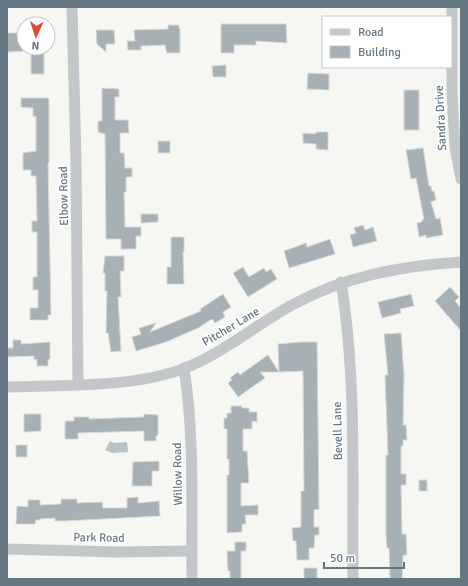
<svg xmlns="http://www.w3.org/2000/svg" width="468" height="586" font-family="Signika,sans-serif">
  <rect width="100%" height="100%" fill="#f6f6f2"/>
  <polygon fill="#b7c5c7" points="110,441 114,443 127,442 128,452 112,453 105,450"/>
  <g fill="#a7b0b5" stroke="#d7d7d5">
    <polygon points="221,24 286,24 287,43 256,41 256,45 234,45 234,53 221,53"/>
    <polygon points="168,25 179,25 179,28 180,28 180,53 167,53 165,45 141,46 141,50 128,50 127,41 135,41 134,30 168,29"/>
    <polygon points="96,30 114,30 115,44 106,44 106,52 97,44"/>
    <polygon points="7,33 24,33 24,51 7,52"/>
    <rect x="31" y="48" width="13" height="26"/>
    <polygon points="226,65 226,77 213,77 212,66"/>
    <polygon points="308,73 329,74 329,90 307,89"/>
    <polygon points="102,88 119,89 119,97 115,97 115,120 128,120 129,133 120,133 120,153 124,153 125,168 132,168 132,177 126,177 126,192 124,192 125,227 141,227 141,236 136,236 136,249 121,249 121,239 106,239 105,134 98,132 98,121 102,121"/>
    <rect x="404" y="90" width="15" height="40"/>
    <polygon points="21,98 48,98 49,100 49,163 48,163 51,315 48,315 48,320 30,320 30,308 38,308 38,290 33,290 33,277 37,277 37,232 32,232 32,221 37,221 36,176 31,176 31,170 23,170 23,153 36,151 36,116 33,117 33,108 21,107"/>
    <polygon points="316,132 328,132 328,150 316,149 316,144 303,143 303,133 316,134"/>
    <rect x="158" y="141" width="12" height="12"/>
    <polygon points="423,148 429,186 431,186 432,191 434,191 436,200 431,202 436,219 440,218 443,235 426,238 426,235 419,237 417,223 422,222 422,220 424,219 416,178 411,179 406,150"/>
    <polygon points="141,214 158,214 158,222 141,223"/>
    <polygon points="363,225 365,230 373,227 377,241 353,247 350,235 356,233 354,228"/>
    <polygon points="171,237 184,237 184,252 183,252 184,284 167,284 167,267 171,267"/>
    <polygon points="330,239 335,254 289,268 284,251 306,243 307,247"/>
    <polygon points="105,256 124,256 124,271 120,271 121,297 118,297 121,351 111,352 108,333 106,333 107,291 105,291 105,273 103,273"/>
    <polygon points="243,267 249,277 264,268 266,272 271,269 277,279 248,297 233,273"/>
    <polygon points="450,287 459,297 455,301 461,308 461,331 435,301"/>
    <polygon points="223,294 231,307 223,312 225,317 215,323 212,319 198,328 166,342 136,351 132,337 141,334 139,328 156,323 150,332 201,311 200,309"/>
    <polygon points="411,294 414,306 400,309 401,313 382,318 378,302"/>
    <polygon points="401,333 404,375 403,425 406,425 407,440 403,440 403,446 401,446 401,474 406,474 406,485 401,485 402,534 406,534 407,555 403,555 402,579 390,579 389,548 387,548 386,533 386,455 388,455 385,375 388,375 384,334"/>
    <polygon points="13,340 21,340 21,344 50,342 50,359 48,360 48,366 37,366 37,359 34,360 34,356 7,357 7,348 13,348"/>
    <polygon points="302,342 317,342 319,509 314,510 314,527 319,527 319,535 315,535 314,548 309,548 309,560 297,560 296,541 293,541 292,528 301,527 301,491 304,491 303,371 279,372 278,344"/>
    <polygon points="268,355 279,372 260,372 265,378 238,397 228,383 232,380 230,378 238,372 240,375"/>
    <polygon points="231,406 242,406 242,408 249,408 249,412 257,412 257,422 252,421 252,429 243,429 243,451 247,451 249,483 241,483 241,506 258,505 258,515 245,515 246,524 242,524 242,532 227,533 227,475 229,475 229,459 227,459 227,429 224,429 224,418 227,418 227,413 231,413"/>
    <polygon points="24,414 41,414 41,431 24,432"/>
    <polygon points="144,414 158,415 158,435 156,436 156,441 144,441 144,431 78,433 78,439 65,439 65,421 74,421 74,417 89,417 89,419 144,417"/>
    <rect x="16" y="445" width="11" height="12"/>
    <polygon points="159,461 159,471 152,471 152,486 132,486 133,462"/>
    <rect x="419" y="480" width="8" height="11"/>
    <polygon points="138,497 138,503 159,501 160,516 64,521 55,521 55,518 40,519 40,520 36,520 35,524 16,524 17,506 28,507 28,500 40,500 40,505 61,504 61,499 77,499 77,503 102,502 103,508 127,508 127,498"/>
    <polygon points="235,542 246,542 246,551 241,551 241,579 230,579 230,571 228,571 227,551 235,551"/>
    <rect x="304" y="568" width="13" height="11"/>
  </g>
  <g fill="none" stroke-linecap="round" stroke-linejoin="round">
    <g stroke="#c3c7ca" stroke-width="11">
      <polyline points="72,7 76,161 78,384"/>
      <polyline points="452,7 452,91 455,147 461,179"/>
      <path d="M341,282C357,380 352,481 353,579"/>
      <path d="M184,368C195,438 191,509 192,579"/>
      <path d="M7,387C62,385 134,388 185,368C223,353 256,325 292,305C345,276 401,266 461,262"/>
      <polyline points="7,549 116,552 191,551"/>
    </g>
  </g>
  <g text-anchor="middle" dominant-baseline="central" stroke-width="4" stroke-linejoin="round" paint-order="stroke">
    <g font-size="12" fill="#657783" stroke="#fff">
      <text transform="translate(441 118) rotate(-93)">Sandra Drive</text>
      <text transform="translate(64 196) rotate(-91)">Elbow Road</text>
      <text transform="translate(231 327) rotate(-31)">Pitcher Lane</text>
      <text transform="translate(338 431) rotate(-91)">Bevell Lane</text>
      <text transform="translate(178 474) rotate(-91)">Willow Road</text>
      <text transform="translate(99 538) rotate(1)">Park Road</text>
    </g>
  </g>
  <rect width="468" height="586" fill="none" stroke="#657783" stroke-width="16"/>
  <rect x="322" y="16" width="130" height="52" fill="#ffffff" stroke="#c1c9cd"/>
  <rect x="330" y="29" width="20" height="6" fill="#c3c7ca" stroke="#c1c9cd"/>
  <text x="358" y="36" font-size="12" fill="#657783">Road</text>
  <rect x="330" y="46" width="20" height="12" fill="#a7b0b5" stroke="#c1c9cd"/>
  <text x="358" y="56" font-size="12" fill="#657783">Building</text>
  <g transform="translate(36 36) rotate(183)"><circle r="19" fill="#ffffff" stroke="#c1c9cd"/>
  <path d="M0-3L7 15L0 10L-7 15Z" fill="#df4929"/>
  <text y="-6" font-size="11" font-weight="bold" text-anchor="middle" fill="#657783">N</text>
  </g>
  <path d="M324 562v6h80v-6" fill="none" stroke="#657783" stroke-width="2"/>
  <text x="330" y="562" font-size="12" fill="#657783" stroke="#ffffff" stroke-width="3" paint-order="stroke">50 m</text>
</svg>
